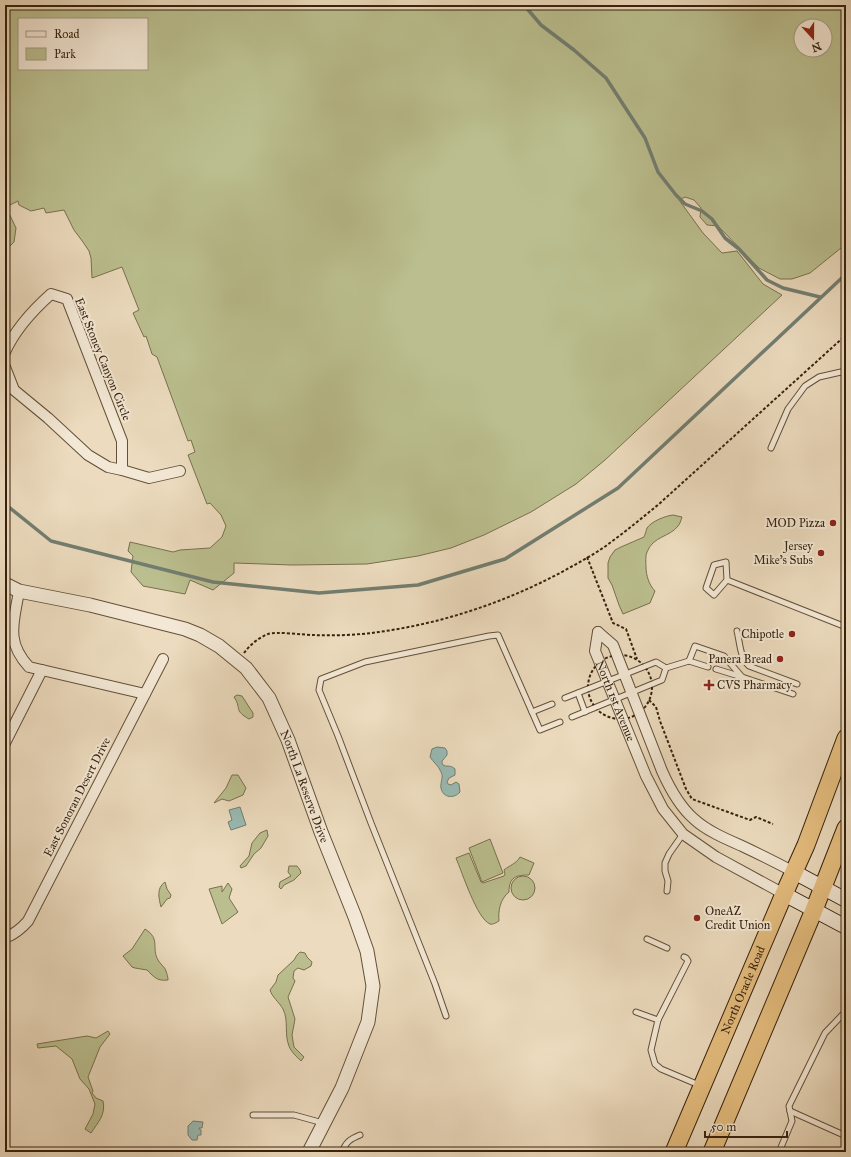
<svg xmlns="http://www.w3.org/2000/svg" width="851" height="1157" font-family="'IM FELL Great Primer',serif">
  <rect width="100%" height="100%" fill="#ecdbbe"/>
  <filter id="stains"><feTurbulence type="fractalNoise" baseFrequency=".005" numOctaves="4"/><feColorMatrix values="0 0 0 0 .2 0 0 0 0 .09 0 0 0 0 .02 0 0 0 .5 -.17"/></filter>
  <radialGradient id="worn" r=".72"><stop offset=".6" stop-color="#630" stop-opacity="0"/><stop offset="1" stop-color="#630" stop-opacity=".3"/></radialGradient>
  <g fill="#bbbf8f" stroke="#79704e" fill-rule="evenodd">
    <path d="M5,5H846V244L810,273L792,279H780L759,268L718,226L707,225L700,217L701,208L694,200L685,197L679,200L703,233L722,253L737,251L763,284L782,295L605,460L576,484L531,512L484,535L451,548L418,556L367,564L292,565L234,563V573L213,590L190,580L185,594L143,586L131,572L133,556L128,551L130,542L173,552L180,550L210,548L222,537L226,526L221,515L210,503L207,504L188,455L195,452L191,440L188,441L157,357L152,354L146,336L144,337L133,313L139,310L122,267L92,278L91,258L89,251L83,242L74,230L64,210L46,213L44,208L31,211L19,205L18,201L6,207L16,228L14,242L5,251ZM19,19H147V69H19ZM801,26H825V50H801Z"/>
    <path d="M673,515L682,517C681,520 680,524 678,526C670,537 653,536 647,552C645,556 646,563 646,567C646,575 649,585 655,591L650,603L623,614L619,605L612,585L608,578V563L610,557L615,550L621,547L644,537C645,535 646,531 647,528C652,521 665,516 673,515Z"/>
    <path d="M237,695L242,696L253,713V717L249,719C233,710 242,708 234,697Z"/>
    <polygon points="232,775 238,775 246,788 243,795 229,801 222,799 214,803 226,788"/>
    <polygon points="267,830 268,836 261,848 254,854 246,866 241,868 240,866 249,856 252,843 260,833"/>
    <polygon points="490,839 503,873 482,882 469,848"/>
    <path d="M469,853L481,882L483,883L504,876L505,874L504,870C510,865 516,864 520,857L534,863L529,875C516,875 509,877 509,892C500,899 498,911 499,921C497,922 493,925 490,924C477,919 462,872 456,858Z"/>
    <polygon points="289,866 297,866 300,870 301,873 294,880 284,885 281,889 279,887 280,882 291,876 288,872"/>
    <circle cx="523" cy="888" r="12"/>
    <path d="M165,882L167,889L171,895L170,898L167,899L161,907C159,899 156,888 165,882Z"/>
    <polygon points="228,883 232,889 229,898 238,912 222,924 209,889 222,886 222,892"/>
    <path d="M145,929C161,939 151,948 158,960C160,964 165,967 166,971C167,974 168,977 168,980C157,981 155,978 147,970L135,968L132,967L123,956L132,949Z"/>
    <path d="M300,952L305,953L307,957L312,962L311,966L304,970L298,968L294,971L293,978L295,981L288,997L295,1019L292,1035L294,1047L304,1057L301,1061C297,1057 291,1052 289,1046C284,1034 289,1021 283,1009C279,1002 272,997 270,990L276,982L278,975L294,960L297,955Z"/>
    <path d="M108,1031L110,1034L100,1047L88,1077L93,1091L92,1093L96,1098L103,1101C106,1115 98,1122 91,1133L85,1129L93,1114L95,1104L89,1089L80,1079L72,1059L56,1046L38,1048L37,1044L87,1036L96,1038Z"/>
  </g>
  <g fill="#99bbb4" stroke="#727e71">
    <path d="M437,747L445,748L447,751V755L442,761V764L445,766C449,766 452,766 455,769V775L449,778L447,782L448,784L451,785L456,782L459,784L460,792C454,799 443,798 441,788C440,782 444,777 441,772C439,766 433,762 430,757L432,749Z"/>
    <polygon points="240,807 246,825 231,830 228,822 232,820 229,810"/>
    <polygon points="193,1121 203,1122 202,1128 199,1128 199,1129 201,1130 201,1135 198,1135 197,1140 192,1140 188,1135 188,1126"/>
  </g>
  <g fill="none" stroke-linecap="round" stroke-linejoin="round">
    <g stroke="#727e71" stroke-width="3.5">
      <polyline points="524,5 541,25 574,50 606,78 645,138 658,172 676,195 685,204 702,211 712,219 725,238 739,249 767,280 783,288 820,297"/>
      <polyline points="5,504 51,541 213,582 319,593 418,585 505,559 618,488 846,274"/>
    </g>
    <defs>
      <g id="service">
        <polyline points="771,448 788,409 805,386 819,377 841,372 846,372"/>
        <polygon points="726,562 727,580 714,595 706,588 714,565"/>
        <polyline points="727,580 846,627"/>
        <path d="M737,631C740,643 740,658 749,666L797,684"/>
        <polyline points="689,661 695,646 724,656 742,677 793,694"/>
        <polyline points="716,669 742,677"/>
        <polyline points="578,693 585,712"/>
        <polyline points="565,698 656,662 666,668 689,661 708,667"/>
        <polyline points="532,712 552,704"/>
        <polyline points="572,717 662,680 666,668"/>
        <polyline points="667,891 668,881 665,871 665,863 669,854 683,834"/>
        <polyline points="647,939 667,948"/>
        <polyline points="636,1012 658,1020 651,1050 655,1064 661,1069 699,1085"/>
        <polyline points="446,1016 435,984 371,823 338,736 319,690 321,679 365,662 489,636 498,635 540,730 560,722"/>
        <polyline points="658,1020 688,961 686,958 684,957"/>
        <polyline points="790,1111 846,1136"/>
        <polyline points="253,1115 294,1115 323,1123"/>
        <path d="M342,1152C346,1142 350,1139 360,1135"/>
        <polyline points="779,1152 792,1121 789,1106 825,1033 846,1011"/>
      </g>
      <g id="minor">
        <path d="M5,352C15,330 33,310 51,294L67,299L122,441V470"/>
        <polyline points="5,367 14,390 48,418 88,455 108,467 122,470 149,478 180,471"/>
        <path d="M19,591C14,622 5,641 29,667L145,694"/>
        <path id="s1" d="M598,632L595,651L646,776L663,809L683,834L716,857L784,894"/>
        <path d="M598,632L613,645L662,771C670,789 679,806 694,819C707,831 726,839 742,846C759,854 777,863 794,872"/>
        <polyline points="5,743 42,670"/>
        <path d="M5,938C15,934 21,929 28,921L145,694L163,659"/>
      </g>
      <g id="tertiary">
        <path id="s2" d="M5,584L19,591L90,605L185,629L200,635L219,646L246,668L269,698L288,740L321,832L355,917L367,951L373,986L368,1022L342,1088L309,1152"/>
      </g>
      <g id="secondary">
        <polyline points="794,872 846,900"/>
        <polyline points="784,894 846,927"/>
      </g>
      <g id="trunk">
        <path id="s3" d="M674,1152L784,894L806,845L846,738"/>
        <polyline points="712,1152 814,910 846,828"/>
      </g>
    </defs>
    <use href="#service" stroke="#645039" stroke-width="7"/>
    <use href="#minor" stroke="#645039" stroke-width="12"/>
    <use href="#tertiary" stroke="#645039" stroke-width="15"/>
    <use href="#secondary" stroke="#37220d" stroke-width="16"/>
    <use href="#trunk" stroke="#37220d" stroke-width="19"/>
    <g stroke="#37220d" stroke-width="2" stroke-dasharray="3 2" stroke-linecap="butt">
      <polyline points="587,557 613,623 626,629 637,659"/>
      <path d="M244,653C250,645 258,638 268,634C276,631 303,635 313,635C335,636 358,635 379,632C443,623 503,603 560,573C576,564 592,556 607,545C625,532 642,518 659,504L846,335"/>
      <circle cx="620" cy="687" r="32"/>
      <polyline points="649,700 656,707 660,721 686,789 692,799 750,820 756,817 773,824"/>
    </g>
    <use href="#service" stroke="#f3e8d5" stroke-width="5"/>
    <use href="#minor" stroke="#f3e8d5" stroke-width="10"/>
    <use href="#tertiary" stroke="#f3e8d5" stroke-width="13"/>
    <use href="#secondary" stroke="#f3e8d5" stroke-width="14"/>
    <use href="#trunk" stroke="#e6be7f" stroke-width="17"/>
  </g>
  <g fill="#8f2418" stroke="#f3e8d5" stroke-width="1.5">
    <circle cx="833" cy="523" r="4"/>
    <circle cx="821" cy="553" r="4"/>
    <circle cx="792" cy="634" r="4"/>
    <circle cx="780" cy="659" r="4"/>
    <path d="M707 679h4v4h4v4h-4v4h-4v-4h-4v-4h4z"/>
    <circle cx="697" cy="918" r="4"/>
  </g>
  <g text-anchor="middle" dominant-baseline="central" stroke-width="4" stroke-linejoin="round" paint-order="stroke">
    <g font-size="12" fill="#37220d" stroke="#f3e8d5">
      <text transform="translate(103 359) rotate(68)">East Stoney Canyon Circle</text>
      <text stroke="none"><textPath href="#s1" startOffset="73">North 1st Avenue</textPath></text>
      <text stroke="none"><textPath href="#s2" startOffset="392">North La Reserve Drive</textPath></text>
      <text transform="translate(77 797) rotate(-63)">East Sonoran Desert Drive</text>
      <text stroke="none"><textPath href="#s3" startOffset="176">North Oracle Road</textPath></text>
    </g>
    <g font-size="12" fill="#37220d" stroke="#f3e8d5" text-anchor="end">
      <text x="825" y="523">MOD Pizza</text>
      <text x="813" y="546">Jersey<tspan x="813" dy="14">Mike's Subs</tspan></text>
      <text x="784" y="634">Chipotle</text>
      <text x="772" y="659">Panera Bread</text>
      <text x="717" y="685" text-anchor="start">CVS Pharmacy</text>
      <text x="705" y="911" text-anchor="start">OneAZ<tspan x="705" dy="14">Credit Union</tspan></text>
    </g>
  </g>
  <rect width="851" height="1157" fill="none" stroke="#ecdbbe" stroke-width="20"/>
  <rect x="6" y="6" width="839" height="1145" fill="none" stroke="#37220d" stroke-width="2"/>
  <rect x="10" y="10" width="831" height="1137" fill="none" stroke="#37220d"/>
  <rect x="18" y="18" width="130" height="52" fill="#f3e8d5" stroke="#a89985"/>
  <rect x="26" y="31" width="20" height="6" fill="#f3e8d5" stroke="#a89985"/>
  <text x="54" y="38" font-size="12" fill="#37220d">Road</text>
  <rect x="26" y="48" width="20" height="12" fill="#bbbf8f" stroke="#a89985"/>
  <text x="54" y="58" font-size="12" fill="#37220d">Park</text>
  <g transform="translate(813 38) rotate(159)"><circle r="19" fill="#f3e8d5" stroke="#a89985"/>
  <path d="M0-3L7 15L0 10L-7 15Z" fill="#8f2418"/>
  <text y="-6" font-size="11" font-weight="bold" text-anchor="middle" fill="#37220d">N</text>
  </g>
  <path d="M705 1131v6h82v-6" fill="none" stroke="#37220d" stroke-width="2"/>
  <text x="711" y="1131" font-size="12" fill="#37220d" stroke="#f3e8d5" stroke-width="3" paint-order="stroke">50 m</text>
  <rect width="100%" height="100%" filter="url(#stains)"/>
  <rect width="100%" height="100%" fill="url(#worn)"/>
</svg>
